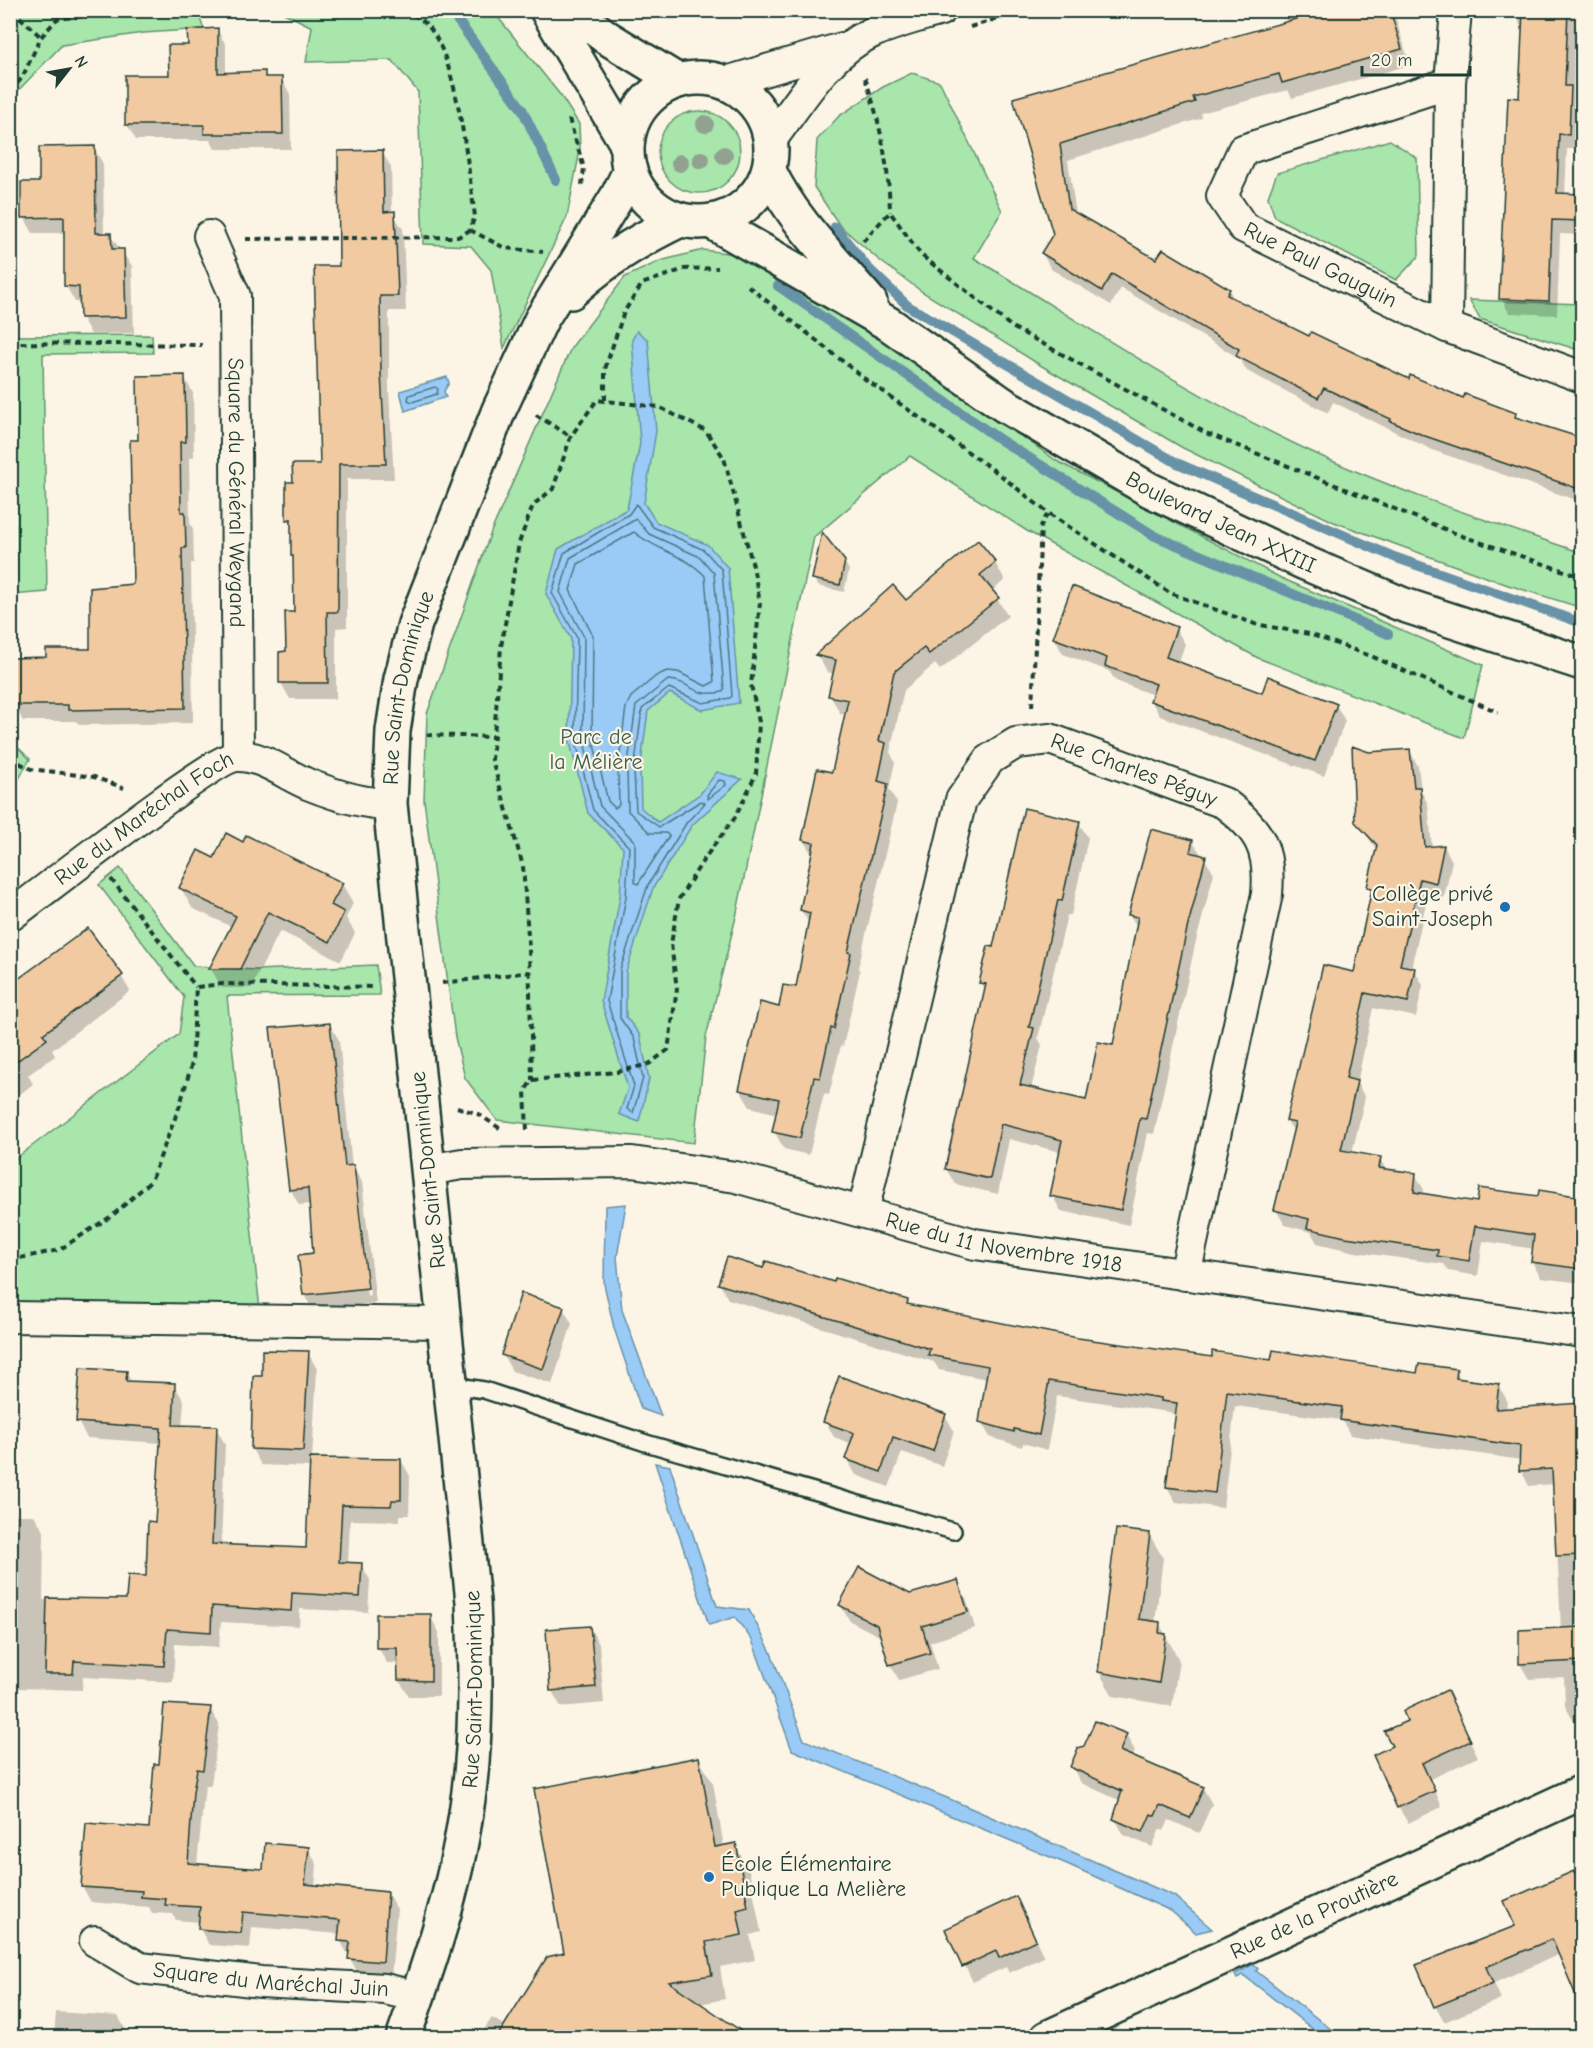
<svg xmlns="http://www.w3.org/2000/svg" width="1593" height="2048" font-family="'Comic Neue',sans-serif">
  <rect width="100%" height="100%" fill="#fcf5e5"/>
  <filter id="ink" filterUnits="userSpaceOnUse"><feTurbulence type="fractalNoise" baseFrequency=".0167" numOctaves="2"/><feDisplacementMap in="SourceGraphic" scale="12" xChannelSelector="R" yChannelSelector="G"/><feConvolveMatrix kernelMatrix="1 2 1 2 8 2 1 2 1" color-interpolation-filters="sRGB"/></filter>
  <g filter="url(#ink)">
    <g fill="#a8e6ac" stroke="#649270" stroke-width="1.5">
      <polygon points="11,11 197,11 204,29 143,33 62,45 11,98"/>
      <polygon points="280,11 493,11 561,96 579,124 580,150 567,217 504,348 491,270 471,246 423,244 418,92 392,60 306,62 312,27"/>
      <path d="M912,73L940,82L1002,211L974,258C1079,321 1182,390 1293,443C1386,488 1485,520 1582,553V608L1508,585L1334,522L1183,448L1040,365L921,291L879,260L840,226L814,187L817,140L839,116L883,87Z"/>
      <circle cx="699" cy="152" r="41"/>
      <polygon points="1390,140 1417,158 1419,256 1396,280 1275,217 1268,197 1277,173"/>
      <polygon points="703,250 751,256 886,340 1057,461 1281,578 1483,665 1464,738 1258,658 1027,531 910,456 814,537 736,917 706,1037 694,1143 497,1120 465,1078 455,1037 424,800 427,714 491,532 571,348 625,277 660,261"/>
      <polygon points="1469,300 1582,304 1582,351 1480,319"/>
      <polygon points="152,335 153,353 43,354 47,592 11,595 11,336"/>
      <polygon points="11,741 30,759 11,793"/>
      <polygon points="120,868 194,966 255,970 376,965 380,995 227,996 260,1310 11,1307 11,1162 179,1034 184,997 99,885"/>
    </g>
    <g fill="#99cbf6" stroke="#6892a8" stroke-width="1.5">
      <polygon points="637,331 648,340 656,431 644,503 656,522 708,545 728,568 739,703 702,710 670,693 648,711 640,771 641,808 658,822 700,794 717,772 742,779 692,825 653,888 626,972 626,1017 640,1035 649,1079 639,1122 619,1114 628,1088 601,1001 620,897 623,848 588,813 569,739 571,639 546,594 558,549 627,509 640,443 632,340"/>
      <polygon points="447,377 449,383 444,391 446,397 405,411 400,391"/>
      <polygon points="626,1204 617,1257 622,1310 661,1416 641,1409 614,1328 604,1284 605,1206"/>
      <polygon points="655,1463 670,1466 717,1606 749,1610 770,1650 804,1740 952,1800 1174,1896 1212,1929 1196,1933 1171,1911 1067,1864 792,1750 752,1640 735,1617 709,1625"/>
      <polygon points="1254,1964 1258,1969 1256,1971 1341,2037 1323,2037 1243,1975 1237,1978 1235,1974"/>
    </g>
    <g fill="#0003" fill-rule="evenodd">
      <polygon points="1292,10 1393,10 1410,65 1292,98 1288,90 1201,113 1202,118 1068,160 1076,214 1156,261 1229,290 1235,301 1310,338 1410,381 1464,400 1515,415 1518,420 1582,439 1582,502 1435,451 1333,402 1328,413 1247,371 1239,358 1121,288 1111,305 1051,269 1042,253 1055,234 1015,99 1287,24 1284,13"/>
      <polygon points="1520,10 1576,10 1573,93 1579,102 1577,149 1567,149 1565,195 1582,195 1582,235 1560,234 1557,315 1509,313 1501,298 1521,99 1523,31 1519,23"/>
      <polygon points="217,30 226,45 226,74 264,73 268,79 281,78 290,94 291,149 215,149 210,140 136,140 127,125 170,76"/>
      <polygon points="94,148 103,164 104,235 110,235 132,266 134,333 91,334 82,318 81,302 75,302 66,286 66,233 33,233 24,217 40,183"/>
      <polygon points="382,152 391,167 392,213 403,229 406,311 389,311 389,391 394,479 347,479 347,627 336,628 336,699 290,699 281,683 296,613 295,560 292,555 292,526 288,519 294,483 322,465 340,267"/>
      <polygon points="184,377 193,393 194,457 189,458 190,523 193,529 194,563 191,563 193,723 79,725 76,721 23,721 14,705 48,659 92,650 135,586 139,441"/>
      <polygon points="844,562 849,570 844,592 818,586 814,579"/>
      <polygon points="995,563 1005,580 992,591 1008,616 940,670 935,664 904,690 890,752 895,762 889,789 897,803 858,968 860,971 843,1046 841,1045 829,1095 824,1094 809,1155 784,1149 774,1131 777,1114 750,1107 740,1090 780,1009 797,989 810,925 801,910 813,856 803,840 833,774 846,714 840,713 830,695 835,674 827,672 817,655 905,602"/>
      <polygon points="1176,629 1185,644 1178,664 1263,695 1336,705 1345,721 1324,776 1160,716 1151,701 1153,695 1116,681 1109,671 1063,654 1054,638"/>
      <polygon points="1409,750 1418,766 1421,791 1428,804 1432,847 1444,846 1452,861 1444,898 1428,894 1411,969 1414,969 1423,985 1416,1017 1373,1008 1357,1083 1365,1098 1352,1153 1380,1159 1386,1170 1415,1174 1424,1190 1423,1195 1582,1217 1582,1283 1541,1278 1532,1262 1534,1249 1483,1241 1478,1276 1448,1271 1444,1264 1355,1252 1317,1243 1311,1232 1285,1225 1276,1210 1294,1132 1287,1121 1355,974 1373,893 1369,887 1377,850 1357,822 1369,754"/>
      <polygon points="1079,823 1088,838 1071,915 1067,915 1038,1038 1042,1045 1031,1089 1087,1102 1114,1047 1137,927 1130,915 1192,841 1214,873 1195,945 1154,1134 1148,1133 1129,1225 1061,1211 1052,1195 1061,1152 1009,1139 998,1194 955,1184 946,1169 986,992 981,982 994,949"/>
      <polygon points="244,844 342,884 353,903 346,918 355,933 341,961 280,931 251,988 222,988 211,969 232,927 192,908 181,888 214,860"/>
      <polygon points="1582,870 1582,908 1577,898"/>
      <polygon points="121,976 130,991 52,1050 55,1056 28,1075 33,1084 10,1102 10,987"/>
      <path d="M330,1025L339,1040L352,1166L362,1182L376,1303L313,1310L304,1295L300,1257L314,1254L310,1204L299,1205L291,1190ZM354,1181H357L370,1295L367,1296Z"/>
      <polygon points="764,1270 907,1302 909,1306 1078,1339 1213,1359 1419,1374 1456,1370 1461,1380 1498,1385 1507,1400 1506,1410 1582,1404 1582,1721 1574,1722 1565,1706 1564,1677 1529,1679 1520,1664 1561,1629 1554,1484 1529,1486 1521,1470 1521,1460 1350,1435 1342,1420 1235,1406 1223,1508 1176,1502 1167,1487 1177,1416 1169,1412 1057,1396 1047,1450 1023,1443 1022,1447 990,1437 981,1422 988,1379 939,1370 934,1362 728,1299 719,1283"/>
      <polygon points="563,1308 572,1324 552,1384 512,1371 503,1355"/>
      <polygon points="308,1353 317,1369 312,1460 401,1460 410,1476 409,1515 400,1515 400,1521 350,1520 348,1564 361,1564 370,1580 368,1612 300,1609 299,1626 221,1622 219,1647 175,1644 173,1682 83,1677 82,1690 18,1688 18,1722 10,1722 10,1515 34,1515 44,1531 43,1600 128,1601 147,1577 156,1523 161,1443 87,1438 78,1422 126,1372 132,1383 174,1385 184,1401 182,1427 216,1428 225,1444 221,1546 307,1549 311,1467 261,1465 252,1449 255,1377 263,1378"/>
      <polygon points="945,1415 954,1431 942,1466 902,1452 889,1487 856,1475 847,1459 852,1444 834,1437 825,1421"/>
      <polygon points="1149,1534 1163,1558 1155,1623 1159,1623 1179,1660 1172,1706 1113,1696 1099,1672"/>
      <polygon points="957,1581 966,1597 975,1628 930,1642 938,1669 899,1680 890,1664 883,1638 850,1621 840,1605 910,1596"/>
      <polygon points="430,1616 439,1632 439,1696 409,1696 399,1680 399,1663 387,1663 378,1647"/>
      <polygon points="590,1628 599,1644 604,1703 561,1707 552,1691"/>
      <polygon points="1447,1692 1478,1757 1430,1779 1442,1807 1408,1823 1398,1807 1394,1747 1409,1722"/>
      <polygon points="210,1709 219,1724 211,1785 205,1785 197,1865 264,1871 308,1848 317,1864 315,1887 387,1893 397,1909 391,1977 359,1975 340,1940 340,1934 252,1927 250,1948 209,1945 200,1929 200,1922 176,1920 173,1914 152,1913 149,1907 91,1902 82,1886 150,1830 160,1766"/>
      <polygon points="1126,1735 1135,1751 1132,1758 1203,1788 1212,1804 1199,1833 1169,1820 1164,1831 1160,1829 1152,1847 1124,1835 1115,1819 1121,1801 1081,1783 1072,1767"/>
      <polygon points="698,1758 713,1783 724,1847 735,1845 749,1870 761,1932 750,1935 755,1960 720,1967 725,1999 699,2004 747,2038 478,2038 492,2018 505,2026 566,1954"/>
      <polygon points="1573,1872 1582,1888 1582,2006 1560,1954 1494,1983 1501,1999 1444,2022 1435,2006"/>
      <polygon points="1016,1898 1044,1957 1009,1973 1006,1967 973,1982 947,1930"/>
      <polygon points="56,2012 118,2016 127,2032 127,2038 54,2038"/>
      <polygon points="288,2034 328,2037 328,2038 288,2038"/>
    </g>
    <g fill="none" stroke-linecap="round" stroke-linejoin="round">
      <g stroke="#507682" stroke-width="1.5">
        <polygon points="435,387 438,389 437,394 412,402 408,400 409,395"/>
        <polygon points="636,504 653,527 704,550 722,570 732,696 730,698 703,703 669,688 642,709 634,771 636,811 659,827 701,801 705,803 687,822 648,885 620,970 620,1018 634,1038 643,1078 633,1113 627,1109 634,1086 607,1001 626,897 629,847 593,810 575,738 577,638 552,593 564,553 629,514"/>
        <path d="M636,519L649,534L700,557L714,573L724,689L722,692C691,698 692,681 668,680L636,706L627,770L628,811L650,833H666L669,836L638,884L635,882V842L600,806L583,738L584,637L560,592L570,558Z"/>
        <path d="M634,532C655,550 686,555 705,576L714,682L706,686L678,672L667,671L656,676L631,697L626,707L618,769L619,805L615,808L608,801L592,737L593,636L570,590L578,564Z"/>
        <polygon points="719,780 725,781 726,785 708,799 707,795"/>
      </g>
      <g stroke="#6892a8" stroke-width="10">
        <polyline points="450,10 522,109 556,180"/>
        <polyline points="835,227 867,267 908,306 1177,463 1394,557 1582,623"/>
        <polyline points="778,286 1002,441 1155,536 1388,634"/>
      </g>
    </g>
    <g fill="#f2caa1" stroke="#1f3d34" stroke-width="1.5">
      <polygon points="1328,10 1390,10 1402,49 1282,83 1279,74 1193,97 1195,102 1060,144 1069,209 1156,259 1163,249 1230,289 1227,295 1309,336 1311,332 1409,379 1410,375 1463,398 1465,394 1516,413 1515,417 1582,438 1582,490 1425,436 1390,421 1391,419 1324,388 1318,398 1236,356 1239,349 1112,274 1102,291 1041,253 1053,234 1013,98"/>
      <polygon points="1523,10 1568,10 1565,86 1571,86 1569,135 1559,134 1557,193 1582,194 1582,221 1552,220 1549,301 1499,299 1508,97 1519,98"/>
      <polygon points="218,28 218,73 265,71 265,77 282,77 283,134 204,134 204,125 125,125 125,75 169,75 168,45 188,45 187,30"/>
      <polygon points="95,146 96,233 111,233 112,249 124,249 126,317 80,318 79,287 64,286 64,217 21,218 21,182 39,182 39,147"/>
      <polygon points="383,150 384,212 395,211 398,296 380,296 381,374 386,464 339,464 338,612 327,612 328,683 279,683 279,652 286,651 285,612 294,612 293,556 291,556 291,519 286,520 286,482 293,482 292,464 320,464 314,266 339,266 338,151"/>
      <polygon points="185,375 186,442 180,442 181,512 185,512 186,548 182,548 185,708 68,710 68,705 13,705 12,658 46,657 46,649 90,649 90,588 133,584 130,440 138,440 137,376"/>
      <polygon points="822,532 845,561 840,585 812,579"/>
      <polygon points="978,540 996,562 980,575 999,598 929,654 924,648 894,672 879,741 886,743 878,781 888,784 848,952 851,953 834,1029 831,1028 820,1078 814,1077 800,1138 772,1132 779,1099 739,1090 760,1002 779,1007 783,985 796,987 810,913 800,910 814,843 802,840 817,769 832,772 848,700 828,696 836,660 815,655 893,585 906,600"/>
      <polygon points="1072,586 1177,627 1166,657 1262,693 1268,676 1337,704 1315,761 1150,701 1156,684 1105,666 1107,658 1053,638"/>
      <polygon points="1352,746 1369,752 1410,749 1414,787 1420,787 1425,847 1444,845 1436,883 1420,879 1400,965 1415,968 1408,1002 1365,993 1346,1078 1357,1081 1341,1150 1381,1157 1379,1168 1416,1173 1414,1192 1477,1202 1479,1188 1538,1196 1539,1190 1582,1197 1582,1269 1531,1262 1534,1235 1475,1226 1469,1261 1437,1256 1438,1250 1345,1237 1307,1228 1309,1219 1274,1210 1295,1123 1286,1121 1323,965 1354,972 1372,888 1367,887 1377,845 1355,822"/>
      <polygon points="1024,808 1080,821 1062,901 1058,900 1029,1027 1034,1028 1020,1085 1086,1100 1098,1042 1113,1045 1138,917 1128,915 1151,829 1193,840 1190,852 1206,856 1187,929 1146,1119 1140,1118 1121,1210 1050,1196 1062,1140 1001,1124 990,1179 945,1169 986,984 979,983 988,946 993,947"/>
      <polygon points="226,833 243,842 246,835 343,883 331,905 344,912 330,942 268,912 240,969 209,969 236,916 179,888 198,850 214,858"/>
      <polygon points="88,928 123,975 43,1034 47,1039 10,1066 10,985"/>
      <polygon points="330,1023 345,1166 354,1165 368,1288 303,1295 298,1255 313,1253 308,1188 289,1190 270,1028"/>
      <polygon points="727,1257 763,1268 766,1261 834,1282 835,1278 908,1300 907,1304 1078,1338 1212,1357 1212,1351 1271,1360 1273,1350 1417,1373 1419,1364 1457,1369 1456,1378 1499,1384 1496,1409 1582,1403 1582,1555 1556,1556 1552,1469 1519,1471 1520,1446 1340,1420 1342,1407 1227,1391 1215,1493 1166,1487 1177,1403 1161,1401 1161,1398 1049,1381 1039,1435 1014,1429 1014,1432 979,1422 988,1366 928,1355 930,1349 718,1284"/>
      <polygon points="521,1293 564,1307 543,1369 501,1355"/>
      <polygon points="262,1350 309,1351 303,1451 251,1449 253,1376 262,1376"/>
      <polygon points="80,1368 127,1371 126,1381 175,1383 173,1425 217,1426 212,1544 306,1548 310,1458 401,1459 401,1500 392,1500 391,1506 342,1505 339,1562 362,1563 360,1597 292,1593 291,1611 212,1606 211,1632 167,1629 164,1666 74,1661 73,1674 45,1674 47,1598 126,1599 128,1575 146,1576 148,1521 155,1522 161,1428 76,1422"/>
      <polygon points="839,1376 946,1414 933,1451 893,1437 881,1472 845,1459 854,1433 823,1422"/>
      <polygon points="1116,1529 1150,1533 1139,1619 1160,1622 1159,1633 1166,1634 1159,1683 1098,1672"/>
      <polygon points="859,1567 910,1594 958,1580 968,1612 922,1626 930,1653 889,1665 877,1625 839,1605"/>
      <polygon points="376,1614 431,1614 431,1681 398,1680 397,1648 376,1648"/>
      <polygon points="590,1626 596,1687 550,1691 546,1629"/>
      <polygon points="1582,1627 1582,1661 1519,1664 1519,1630"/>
      <polygon points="1447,1690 1471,1741 1422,1763 1435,1791 1397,1808 1373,1755 1392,1746 1384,1731 1407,1721 1403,1711"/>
      <polygon points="164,1704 211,1707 203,1770 197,1769 193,1792 188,1863 263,1869 265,1843 309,1847 305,1884 388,1892 383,1962 348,1959 350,1942 338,1941 340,1920 243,1912 241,1933 198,1929 200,1907 165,1905 166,1899 141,1897 142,1891 81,1887 86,1823 149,1828 154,1764 159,1764"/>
      <polygon points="1095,1721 1127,1734 1120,1751 1204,1787 1190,1818 1160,1805 1155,1816 1151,1814 1143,1832 1113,1819 1122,1791 1070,1767 1078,1748 1084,1746"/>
      <polygon points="699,1757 715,1847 736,1843 748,1907 737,1910 742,1935 706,1942 712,1975 669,1982 750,2037 497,2037 547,1957 564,1953 534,1789"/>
      <polygon points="1574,1871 1582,1890 1582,2010 1552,1939 1486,1967 1493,1983 1434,2007 1416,1965 1515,1926 1504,1901"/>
      <polygon points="1016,1896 1036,1940 999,1958 996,1951 962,1967 945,1929"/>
    </g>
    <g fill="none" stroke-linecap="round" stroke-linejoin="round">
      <defs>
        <polyline id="lane" points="451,1385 484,1390 646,1443 953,1531"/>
        <g id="street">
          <path id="s1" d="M1456,10L1450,83L1243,150L1222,196L1243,227L1447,327L1582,377"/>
          <polyline points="726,82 842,48"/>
          <path d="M771,140C800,102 826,54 871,33C893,23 918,17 941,10"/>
          <path id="s2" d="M209,236L235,296L238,755"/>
          <polyline points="1447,327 1450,83"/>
          <path id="s3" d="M10,916C42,893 215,756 238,756C264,756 287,776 310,785C335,795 363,804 390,804"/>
          <path id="s4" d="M428,1170L462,1164L632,1162L736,1177L975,1244L1582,1332"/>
          <path id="s5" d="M863,1212L961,800L990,759L1016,743L1050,739L1224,803C1259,829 1271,849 1267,894L1185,1275"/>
          <polyline points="10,1317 444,1323"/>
          <path id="s6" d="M95,1941L140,1968L261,1982L385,1989L418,1997"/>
        </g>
        <g id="secondary">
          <polyline points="547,10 627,144"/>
          <polyline points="570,10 606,37 678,81"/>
          <circle cx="699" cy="150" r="72"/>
          <path d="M769,171C792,220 834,260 870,302"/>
          <path id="s7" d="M712,222L889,324L1004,405L1150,490L1303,562L1401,604L1582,663"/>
          <path d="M571,292C604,261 640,239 680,220"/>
          <path id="s8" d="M403,2038C429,1965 455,1889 466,1813C477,1743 476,1672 473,1602L390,804L393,731L401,679L415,624L499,410L541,320L617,197L630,171"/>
          <path id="s9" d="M1047,2038L1582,1792"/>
        </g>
      </defs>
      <use href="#lane" stroke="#1f3d34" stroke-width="20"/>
      <use href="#street" stroke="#1f3d34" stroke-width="34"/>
      <use href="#secondary" stroke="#1f3d34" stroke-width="38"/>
      <g stroke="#1f3d34" stroke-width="4" stroke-dasharray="6 4.5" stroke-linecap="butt">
        <polyline points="12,10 41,37"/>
        <polyline points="970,27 1027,10"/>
        <path d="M865,78C880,120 889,167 890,212"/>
        <polyline points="10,91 22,78 41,37 57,19 141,10"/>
        <polyline points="569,119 584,168 582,185"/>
        <polyline points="470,230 505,248 543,252"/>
        <path d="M246,239L458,237L470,230L475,216C468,171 458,55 426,24C421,19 413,15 407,10"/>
        <polyline points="863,241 890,212 921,255 1012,327 1206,433 1462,536 1582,577"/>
        <polyline points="748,286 865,379 999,474 1048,513 1170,593 1255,624 1309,634 1371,656 1498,712"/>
        <polyline points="10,343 202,345"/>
        <polyline points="605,400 605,369 624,312 642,284 684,269 718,268"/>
        <polyline points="536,415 570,436"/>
        <polyline points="1032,707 1041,526 1048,513"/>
        <polyline points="427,735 494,737"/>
        <polyline points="10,758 31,769 94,777 124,788"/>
        <polyline points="111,879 196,987"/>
        <polyline points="442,983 530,972"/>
        <polyline points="457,1107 478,1114 501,1129"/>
        <polyline points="527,1130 525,1091 532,1080 617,1072 649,1064 668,1050 677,989 671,944 679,899 704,859 736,816 756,774 759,722 751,685 760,603 753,566 724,458 706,431 659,407 597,400 571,436 553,489 533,505 519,543 501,647 492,760 523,866 529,949 532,1080"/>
        <polyline points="10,1260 59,1250 113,1215 151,1181 180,1105 192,1063 196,987 223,984 375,987"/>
      </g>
      <use href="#lane" stroke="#fcf5e5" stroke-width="15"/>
      <use href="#street" stroke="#fcf5e5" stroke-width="30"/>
      <use href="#secondary" stroke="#fcf5e5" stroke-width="33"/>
    </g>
    <g fill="#91a291">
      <circle cx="705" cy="124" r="9"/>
      <circle cx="724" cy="155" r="9"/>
      <circle cx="701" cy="160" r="9"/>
      <circle cx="680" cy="163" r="9"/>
    </g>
  </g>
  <g fill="#1f6fb2" stroke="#fcf5e5" stroke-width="2">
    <circle cx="1505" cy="907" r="6"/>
    <circle cx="709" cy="1877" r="6"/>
  </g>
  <g text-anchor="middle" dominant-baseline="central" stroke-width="4.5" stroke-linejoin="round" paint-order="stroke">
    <g font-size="22" fill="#1f3d34" stroke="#fcf5e5">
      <text stroke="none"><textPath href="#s1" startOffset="465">Rue Paul Gauguin</textPath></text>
      <text stroke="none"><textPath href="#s2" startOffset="262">Square du Général Weygand</textPath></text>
      <text stroke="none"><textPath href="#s7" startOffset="592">Boulevard Jean XXIII</textPath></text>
      <text stroke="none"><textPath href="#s8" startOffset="1366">Rue Saint-Dominique</textPath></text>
      <text stroke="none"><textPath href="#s5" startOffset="628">Rue Charles Péguy</textPath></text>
      <text stroke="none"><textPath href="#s3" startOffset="166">Rue du Maréchal Foch</textPath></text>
      <text transform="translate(428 1170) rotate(-96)">Rue Saint-Dominique</text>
      <text stroke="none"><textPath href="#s4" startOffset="586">Rue du 11 Novembre 1918</textPath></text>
      <text stroke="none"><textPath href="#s8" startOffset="358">Rue Saint-Dominique</textPath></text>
      <text stroke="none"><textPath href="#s9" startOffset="294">Rue de la Proutière</textPath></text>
      <text stroke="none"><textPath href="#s6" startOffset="184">Square du Maréchal Juin</textPath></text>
    </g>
    <g font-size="22" fill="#3a5f4c" stroke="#fcf5e5">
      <text x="596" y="737">Parc de<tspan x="596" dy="25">la Mélière</tspan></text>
    </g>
    <g font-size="22" fill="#1f3d34" stroke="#fcf5e5" text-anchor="end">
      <text x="1493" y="894">Collège privé<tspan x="1493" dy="25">Saint-Joseph</tspan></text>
      <text x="721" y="1864" text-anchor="start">École Élémentaire<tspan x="721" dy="25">Publique La Melière</tspan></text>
    </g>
  </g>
  <rect width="1593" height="2048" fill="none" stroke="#fcf5e5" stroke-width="36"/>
  <rect x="18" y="18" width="1557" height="2012" fill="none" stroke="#1f3d34" stroke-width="2" filter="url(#ink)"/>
  <g transform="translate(69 69) rotate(59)" stroke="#fcf5e5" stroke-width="4.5" paint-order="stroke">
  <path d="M0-4.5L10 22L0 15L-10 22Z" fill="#1f3d34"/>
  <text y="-9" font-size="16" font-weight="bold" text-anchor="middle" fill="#1f3d34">N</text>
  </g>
  <path d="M1362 66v9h108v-9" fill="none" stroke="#1f3d34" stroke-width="3"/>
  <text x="1371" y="66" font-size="18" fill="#1f3d34" stroke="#fcf5e5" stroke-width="4.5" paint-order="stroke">20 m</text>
</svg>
